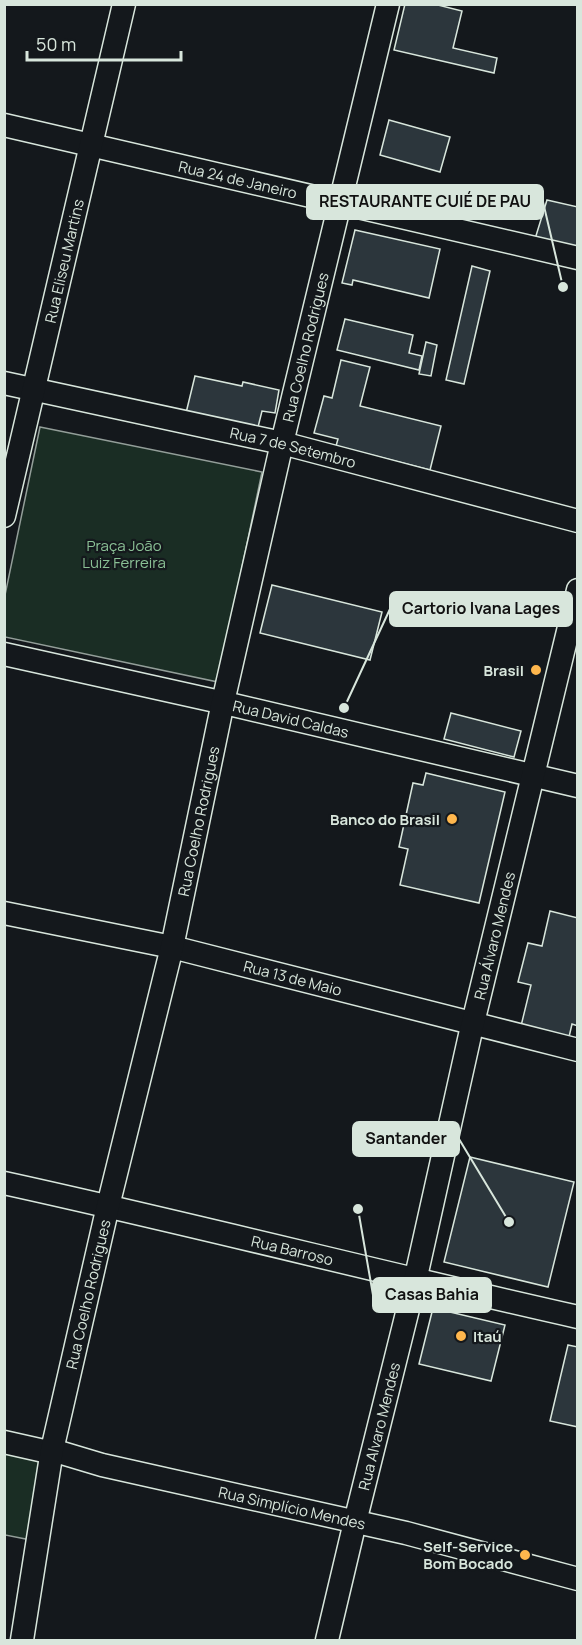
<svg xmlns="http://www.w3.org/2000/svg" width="582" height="1645" font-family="Manrope,sans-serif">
  <rect width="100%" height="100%" fill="#14181c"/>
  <g fill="#1a2d24" stroke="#939e99" stroke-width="1.5">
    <polygon points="40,427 262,472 218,682 5,637 5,595"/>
    <polygon points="5,1444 45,1453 31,1540 5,1535"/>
  </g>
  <g fill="#2c363c" stroke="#d8e6dc" stroke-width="1.5">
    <polygon points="405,4 434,4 462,11 453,48 497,58 494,73 394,50"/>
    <polygon points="389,120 450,137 440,172 380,155"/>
    <polygon points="547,200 578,207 578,252 535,239"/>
    <polygon points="355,230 440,249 429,298 353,280 352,285 342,283"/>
    <polygon points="472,266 490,271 464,384 446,380"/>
    <polygon points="345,319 413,335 409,353 422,356 419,370 337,350"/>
    <polygon points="426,342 437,345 431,376 419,374"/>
    <polygon points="341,360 370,367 360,406 441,426 430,470 336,446 338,439 314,433 324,396 332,398"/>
    <polygon points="195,376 242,386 243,382 279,390 275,413 262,411 257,431 186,413"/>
    <polygon points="272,585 382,612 370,660 260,633"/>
    <polygon points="451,713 521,731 514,757 444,739"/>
    <polygon points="426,773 505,792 479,903 400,885 408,849 399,847 413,783 423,785"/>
    <polygon points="550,911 578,918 578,1026 572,1024 569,1037 521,1026 531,985 518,982 528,943 542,946"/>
    <polygon points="470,1157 574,1182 548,1287 444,1262"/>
    <polygon points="433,1308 505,1325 491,1381 419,1364"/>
    <polygon points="568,1345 578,1347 578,1427 550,1421"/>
  </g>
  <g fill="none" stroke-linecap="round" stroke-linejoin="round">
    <defs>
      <g id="minor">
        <path id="s1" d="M4,125L578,258"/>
        <path id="s2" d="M4,383L282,443L578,521"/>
        <path id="s3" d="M4,516L124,4"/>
        <path id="s4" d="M4,654L229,704L578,786"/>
        <path id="s5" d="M4,913L172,947L578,1050"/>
        <path id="s6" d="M4,1183C196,1225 386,1274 578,1317"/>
        <path id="s7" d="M4,1442L44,1451L52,1450L102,1465L406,1533L578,1579"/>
        <path id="s8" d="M22,1640L52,1450L108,1206L172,947L223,702L282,443L388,4"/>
        <path id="s9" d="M327,1640L355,1522L415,1281L470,1035L578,590"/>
      </g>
    </defs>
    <use href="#minor" stroke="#d8e6dc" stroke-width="25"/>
    <use href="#minor" stroke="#14181c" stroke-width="22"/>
  </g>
  <g fill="#ffb74d" stroke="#14181c" stroke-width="2">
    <circle cx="536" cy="670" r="6"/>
    <circle cx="452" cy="819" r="6"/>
    <circle cx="461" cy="1336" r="6"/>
    <circle cx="525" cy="1555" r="6"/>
  </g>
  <g text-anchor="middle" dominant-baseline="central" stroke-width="4.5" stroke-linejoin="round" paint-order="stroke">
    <g font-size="15" fill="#d8e6dc" stroke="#14181c">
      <text stroke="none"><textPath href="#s1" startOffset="240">Rua 24 de Janeiro</textPath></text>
      <text stroke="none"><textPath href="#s3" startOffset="262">Rua Eliseu Martins</textPath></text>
      <text stroke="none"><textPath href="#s8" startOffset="1324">Rua Coelho Rodrigues</textPath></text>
      <text stroke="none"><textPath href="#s2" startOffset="296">Rua 7 de Setembro</textPath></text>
      <text stroke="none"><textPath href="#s4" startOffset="294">Rua David Caldas</textPath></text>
      <text stroke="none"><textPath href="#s8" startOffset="838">Rua Coelho Rodrigues</textPath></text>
      <text stroke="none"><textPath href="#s9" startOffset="724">Rua Álvaro Mendes</textPath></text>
      <text stroke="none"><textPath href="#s5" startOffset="296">Rua 13 de Maio</textPath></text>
      <text stroke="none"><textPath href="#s6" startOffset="296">Rua Barroso</textPath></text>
      <text stroke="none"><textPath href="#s8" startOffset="352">Rua Coelho Rodrigues</textPath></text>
      <text stroke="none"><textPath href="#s9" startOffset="220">Rua Alvaro Mendes</textPath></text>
      <text stroke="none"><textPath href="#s7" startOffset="296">Rua Simplício Mendes</textPath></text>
    </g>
    <g font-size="15" fill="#8ac095" stroke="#14181c">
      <text x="124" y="545">Praça João<tspan x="124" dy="17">Luiz Ferreira</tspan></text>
    </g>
    <g font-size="15" font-weight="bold" fill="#d8e6dc" stroke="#14181c" text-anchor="end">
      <text x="524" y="670">Brasil</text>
      <text x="440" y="819">Banco do Brasil</text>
      <text x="473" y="1336" text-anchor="start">Itaú</text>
      <text x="513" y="1546">Self-Service<tspan x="513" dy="17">Bom Bocado</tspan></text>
    </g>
  </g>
  <path fill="none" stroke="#d8e6dc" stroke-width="2" d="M563 287L543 202M344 708L390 609M509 1222L459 1139M358 1209L373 1295"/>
  <g fill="#d8e6dc" stroke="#14181c" stroke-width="2">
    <circle cx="563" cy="287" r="6"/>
    <circle cx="344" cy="708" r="6"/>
    <circle cx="509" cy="1222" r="6"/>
    <circle cx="358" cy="1209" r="6"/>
  </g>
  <g fill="#d8e6dc" stroke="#d8e6dc" stroke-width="2">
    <rect x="307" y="185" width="236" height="34" rx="6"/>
    <rect x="390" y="592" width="182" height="34" rx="6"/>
    <rect x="353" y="1122" width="106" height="34" rx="6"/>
    <rect x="373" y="1278" width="118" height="34" rx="6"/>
  </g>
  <g font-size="16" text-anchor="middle" font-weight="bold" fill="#111">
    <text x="425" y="207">RESTAURANTE CUIÉ DE PAU</text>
    <text x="481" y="614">Cartorio Ivana Lages</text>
    <text x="406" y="1144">Santander</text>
    <text x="432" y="1300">Casas Bahia</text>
  </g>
  <rect width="582" height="1645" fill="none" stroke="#d8e6dc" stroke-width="12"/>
  <path d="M27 51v9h154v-9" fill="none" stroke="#d8e6dc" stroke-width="3"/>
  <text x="36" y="51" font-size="18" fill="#d8e6dc" stroke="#14181c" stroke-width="4.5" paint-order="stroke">50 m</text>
</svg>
